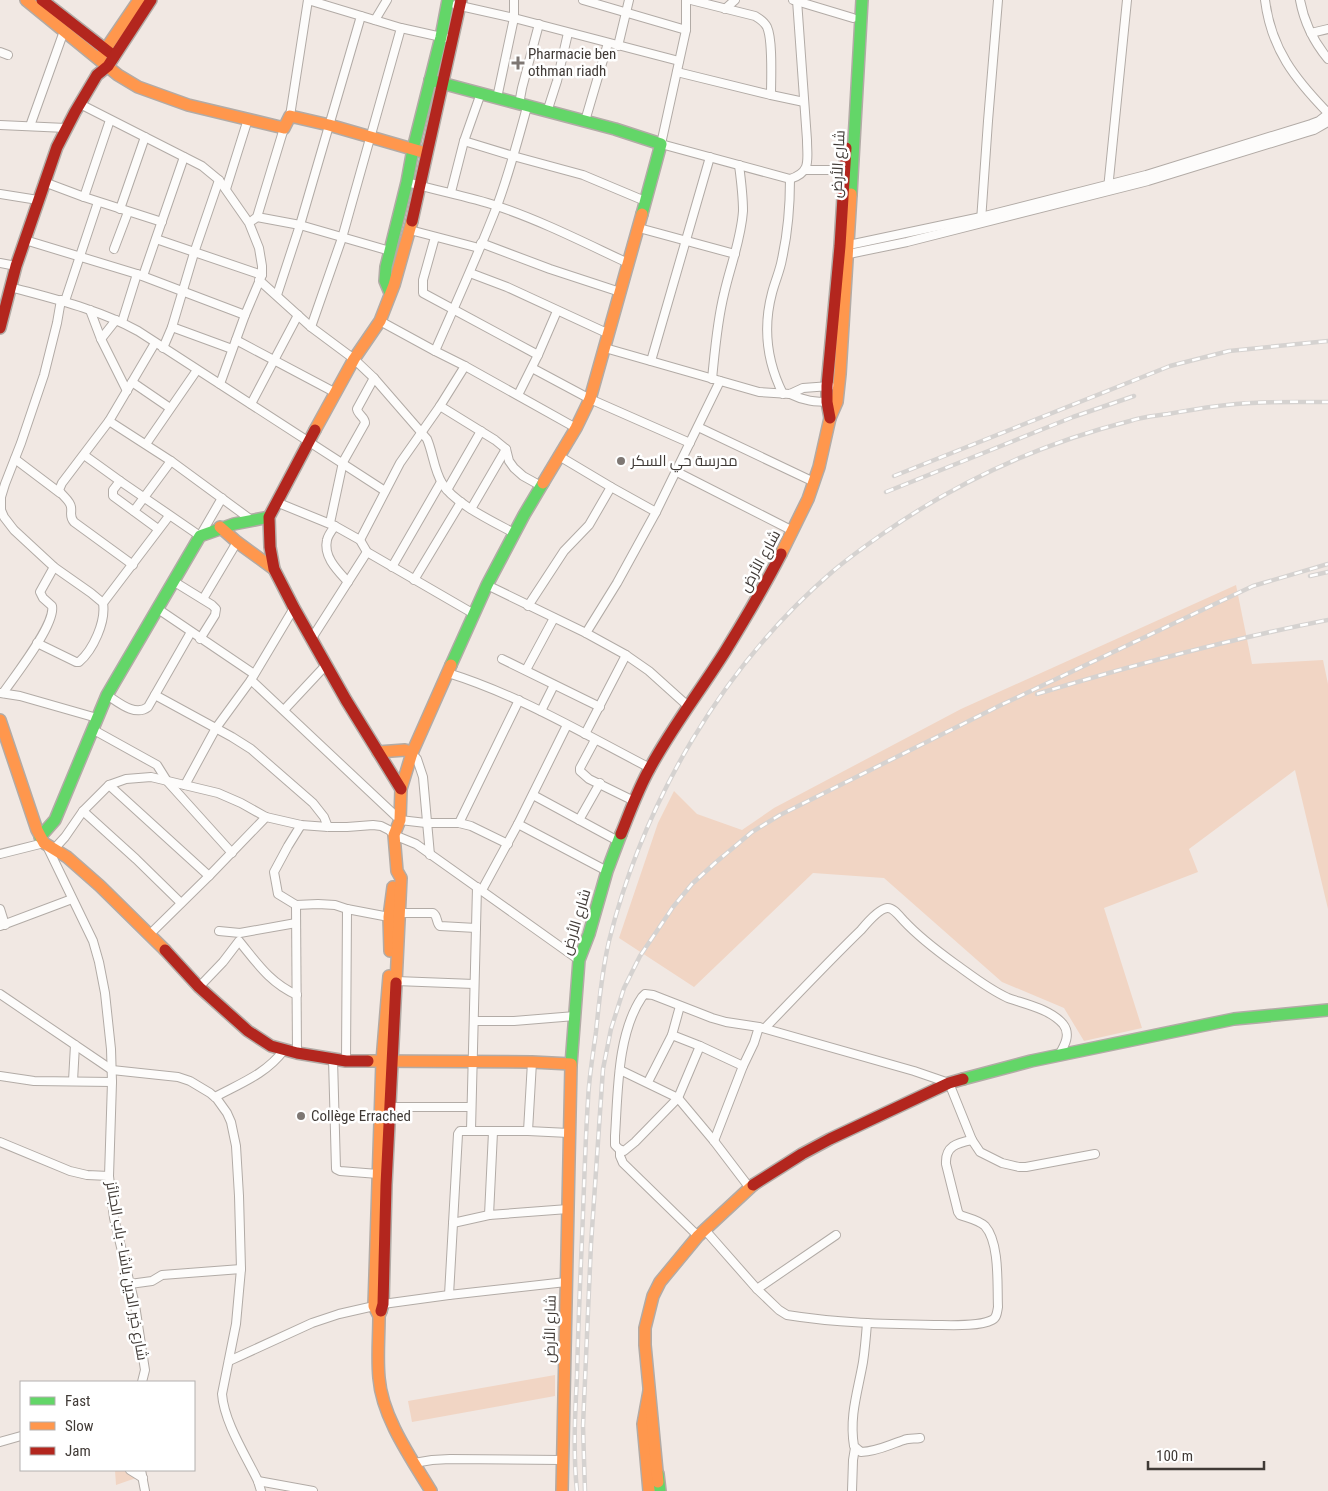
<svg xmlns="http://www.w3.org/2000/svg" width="1328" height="1491" font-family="'Roboto Condensed',Cairo,sans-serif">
  <rect width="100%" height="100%" fill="#f1e8e3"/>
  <g fill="#f1d5c4">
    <polygon points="1236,585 1252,664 1323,660 1328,684 1328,909 1295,770 1189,849 1198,872 1104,908 1142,1028 1084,1041 1064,1008 1002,982 884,878 813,873 694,987 619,938 658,823 674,791 697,814 742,830 774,808 961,709"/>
    <polygon points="555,1375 555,1396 412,1422 408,1401"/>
    <polygon points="115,1470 129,1471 136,1478 116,1485"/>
  </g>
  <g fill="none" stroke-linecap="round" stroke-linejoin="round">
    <defs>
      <g id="street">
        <polyline points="308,0 401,28 446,38"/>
        <polyline points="583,0 686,30"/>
        <path d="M686,0V30L661,144L790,179C812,172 807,160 807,140L797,0"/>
        <path d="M691,0L755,16C760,19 764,21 767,27C773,40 771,79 771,95"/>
        <polyline points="793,0 853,18"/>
        <path d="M1265,0C1271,49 1295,79 1328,113"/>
        <path d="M1300,0C1304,22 1314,42 1328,59"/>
        <polyline points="456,5 514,18 679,61"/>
        <polyline points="725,9 735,0"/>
        <polyline points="375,20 387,0"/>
        <polyline points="1311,33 1328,29"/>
        <polyline points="618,46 629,0"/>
        <polyline points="0,52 8,55"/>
        <polyline points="677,72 771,95 804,102"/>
        <polyline points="497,98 514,18 514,0"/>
        <polyline points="80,104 202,166 219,180 249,223 259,248 262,266 262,275 245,315 220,384"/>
        <polyline points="519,104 522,88 539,24"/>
        <polyline points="547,112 557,81 568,33"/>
        <polyline points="290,116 308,0"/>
        <polyline points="585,121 608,43"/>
        <polyline points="0,125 66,128"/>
        <polyline points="30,126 64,31"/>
        <polyline points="464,141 513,156 583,175 645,201"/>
        <polyline points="805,170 844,170"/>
        <polyline points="44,182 84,197 162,222"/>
        <path d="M407,182C437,191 467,196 497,206C542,221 585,243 628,263"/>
        <polyline points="226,189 248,119"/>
        <polyline points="1108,189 1127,0"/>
        <polyline points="451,192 464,141 481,93"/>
        <polyline points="0,194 38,200"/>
        <polyline points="84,197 110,120"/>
        <polyline points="120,209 145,137"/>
        <polyline points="257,217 300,225 390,251"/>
        <polyline points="253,220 257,217 284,128"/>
        <polyline points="981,221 988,121 998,0"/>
        <polyline points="639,228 735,254"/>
        <polyline points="410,230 479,248"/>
        <polyline points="435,237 423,280 423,293 538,355"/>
        <polyline points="156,239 262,275"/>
        <polyline points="25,240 137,274 245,315"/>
        <polyline points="481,243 550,269 620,292"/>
        <polyline points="844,246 981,217 1146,175 1311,124 1319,121 1328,114"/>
        <polyline points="114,249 128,212"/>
        <polyline points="844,255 907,242 1148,181 1304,133 1314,130 1328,122"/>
        <polyline points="0,263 16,266"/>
        <polyline points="470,273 507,287 609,334"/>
        <polyline points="143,276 184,157"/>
        <path d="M259,280L311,327L354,359L374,378L427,439C433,453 434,470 442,483C453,503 494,522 514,533"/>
        <path d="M10,287C54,299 98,309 138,331L385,491"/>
        <polyline points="277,295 300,225 361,16"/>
        <polyline points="65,301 98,202"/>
        <polyline points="90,310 101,339 127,391"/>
        <polyline points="380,321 435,351 465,366 576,428"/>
        <polyline points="122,322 137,274"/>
        <polyline points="172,327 232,349"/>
        <polyline points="311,327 342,238 401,28"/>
        <polyline points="101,339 116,320"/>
        <polyline points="236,340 336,393"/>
        <polyline points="163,348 172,327 194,253 219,180"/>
        <polyline points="605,348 759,392 790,394 803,388 830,386"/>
        <path d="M435,351C456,303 478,255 497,206C509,174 518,140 527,107"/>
        <polyline points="651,361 710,157"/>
        <polyline points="532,368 590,399 690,443"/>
        <path d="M712,379C715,350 717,322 724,294C730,267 741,240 743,211C743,196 741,180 739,165"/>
        <polyline points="132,382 170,408"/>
        <path d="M783,394C767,362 763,327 772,293C775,281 780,271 782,259C788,232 790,206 790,179"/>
        <path d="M790,394C804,401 815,402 831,402"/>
        <polyline points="518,395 538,355 557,311"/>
        <polyline points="251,404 298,315"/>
        <polyline points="440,406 495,440 506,449 509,461 514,468 523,476 541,486"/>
        <polyline points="109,421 171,461 250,519"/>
        <polyline points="698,427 814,482"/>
        <polyline points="146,444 197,370"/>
        <polyline points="84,455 120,481 200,536 222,498"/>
        <polyline points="559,456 611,487 656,512"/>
        <polyline points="15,459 60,493"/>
        <polyline points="677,472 793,531"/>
        <polyline points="120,481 113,490 113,496 158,529"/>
        <polyline points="447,490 481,431"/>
        <polyline points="276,502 335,526 360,540 367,552 474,614"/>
        <polyline points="471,509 506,449"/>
        <polyline points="134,511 171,461"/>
        <path d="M330,523L343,462L365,423C365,417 358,415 357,409L374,378"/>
        <path d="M335,526C332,530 328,535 327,540C323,557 338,571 348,582"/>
        <polyline points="360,540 400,463 440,406 465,366"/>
        <path d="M133,565L74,522C69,516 72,514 71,507C70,500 62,496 59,490L62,483L109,421L155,343"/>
        <polyline points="392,567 441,482"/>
        <polyline points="414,580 461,502"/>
        <polyline points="173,581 212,605 216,609 215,615 200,639"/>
        <polyline points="487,585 586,633 626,655 649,671 689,707"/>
        <polyline points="203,599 237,542"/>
        <polyline points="103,603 169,516"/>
        <polyline points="528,606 564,551 589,525 611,487"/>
        <polyline points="158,609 254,674"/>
        <polyline points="586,633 617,583 656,512 720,381"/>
        <polyline points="312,638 367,552"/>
        <path d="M37,643L76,662H79C93,650 106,622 103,603L91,593L54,567L14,530L4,517L1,510V497L5,484L21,443L44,375L57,323L61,300"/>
        <polyline points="502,659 600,707"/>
        <polyline points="526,670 554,618"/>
        <path d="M448,673C519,695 584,734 650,768"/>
        <polyline points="251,680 400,820 426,823 459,823 471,826 508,844"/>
        <polyline points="0,693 20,696 97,718"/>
        <path d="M3,693C14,677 56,624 52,606L43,598L40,592L54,567"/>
        <path d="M107,695C118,702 135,717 148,707L191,632"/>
        <polyline points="155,695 232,737 251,749 313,803 324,817 328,827"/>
        <polyline points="284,710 327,664"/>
        <polyline points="541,711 554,685"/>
        <polyline points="92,729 157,765 167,781 232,853"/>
        <polyline points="585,734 626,655"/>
        <polyline points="595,740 580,768 580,771 589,779 634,801"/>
        <polyline points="412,753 417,759 423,777 430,855"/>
        <polyline points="109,785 209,876"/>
        <polyline points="185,785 216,728 251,680 294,608"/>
        <polyline points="533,795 618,841"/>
        <polyline points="83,811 136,859 181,903"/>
        <polyline points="579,820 600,783"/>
        <polyline points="459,823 519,700"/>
        <polyline points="518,824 607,871"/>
        <polyline points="301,825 288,846 274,872 278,894 296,905 318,904 335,905 347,909 389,917"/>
        <polyline points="47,846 93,941 99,962 105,993 111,1049 112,1082 109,1176 114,1218 135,1305 142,1351 145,1370 142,1382"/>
        <polyline points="54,849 65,837 83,811 109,785 126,779 151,777 218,793 241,803 266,817 301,825 328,827 347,827 373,825 381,826 389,830 394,835 416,844 579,960"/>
        <polyline points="0,854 44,843"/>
        <polyline points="482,890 518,824 567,725"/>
        <polyline points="296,905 297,1053"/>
        <polyline points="0,909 5,925"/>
        <path d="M398,913H433C438,916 436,923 440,926L476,928"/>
        <polyline points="0,926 72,899"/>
        <polyline points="219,931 240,933 296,923"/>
        <polyline points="150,934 209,876 266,817"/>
        <polyline points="396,981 474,984"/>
        <path d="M199,987L223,962L239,941C257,963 270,983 297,995"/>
        <path d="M0,994L112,1070L178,1077L190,1081L210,1093L217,1099L227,1113L231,1122L236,1146L239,1196L241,1269L236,1324L222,1394C224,1422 246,1456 258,1481L261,1491"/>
        <polyline points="474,1021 514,1021 575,1016"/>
        <path d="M765,1028C797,995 828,962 861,930C866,924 879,909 887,908C893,907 900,917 904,921C919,937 936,950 954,963C971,975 988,989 1008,998C1025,1004 1050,1009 1063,1024C1071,1034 1065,1045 1059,1055"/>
        <polyline points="672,1035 700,1046 743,1066"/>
        <path d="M700,1046L678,1098L635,1142L624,1151L619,1149L615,1145V1136C618,1092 617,1034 642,997L645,994L653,995L712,1018L726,1022L759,1027"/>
        <polyline points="333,1059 336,1169 340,1171 378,1174"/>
        <polyline points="346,1061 347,909"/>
        <polyline points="620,1070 678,1098 714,1141 749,1187"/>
        <polyline points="0,1076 34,1081 112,1082"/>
        <polyline points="73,1081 75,1045"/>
        <polyline points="648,1082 672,1035 680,1006"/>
        <path d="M215,1097C241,1083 266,1074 284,1050"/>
        <polyline points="391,1107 471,1107"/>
        <polyline points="471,1130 477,887"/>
        <polyline points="528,1131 532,1062"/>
        <polyline points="714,1141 743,1066 754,1043 759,1027 914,1071 949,1083 972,1140 980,1152 1002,1163 1019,1167 1026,1167 1095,1154"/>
        <polyline points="0,1142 70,1171 87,1175 109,1176"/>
        <polyline points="620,1151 620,1156 623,1163 698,1236"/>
        <polyline points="489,1215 493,1132"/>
        <polyline points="453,1223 489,1215 568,1209"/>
        <path d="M705,1230L757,1289L779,1310L787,1315C836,1323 885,1324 934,1325C948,1325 979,1327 992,1320C997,1318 997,1312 998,1307C997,1285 1000,1243 985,1226C979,1220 968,1218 960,1215L958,1212L946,1164C945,1146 957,1143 972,1140"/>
        <polyline points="130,1284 152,1281 162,1275 241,1269"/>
        <polyline points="757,1289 836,1235"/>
        <polyline points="449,1295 458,1134 460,1131 528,1131 569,1133"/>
        <path d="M867,1323C866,1336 865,1349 863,1362C858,1391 849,1416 854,1446L861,1452C879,1451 888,1445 904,1440C909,1438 915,1439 920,1438"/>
        <polyline points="229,1361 312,1323 339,1314 383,1304 449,1295 566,1282"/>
        <polyline points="0,1442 21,1436"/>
        <polyline points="414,1463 432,1460 450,1459 562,1460"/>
        <polyline points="130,1470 143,1478"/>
        <polyline points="141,1470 145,1491"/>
        <polyline points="258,1481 313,1491"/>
        <polyline points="852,1491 853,1460 855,1448"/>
      </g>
      <g id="fast">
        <polyline points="430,80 615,129 661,144 642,214"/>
        <polyline points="851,194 862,0"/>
        <polyline points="390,293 385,281 386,267 407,182 413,149 441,37 448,0"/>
        <polyline points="451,665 487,585 524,515 543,483"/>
        <polyline points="40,837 55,820 107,695 200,536 234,524 269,517"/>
        <polyline points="571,1065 579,960 589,934 607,871 621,834"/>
        <polyline points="963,1079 1031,1061 1234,1019 1328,1010"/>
        <polyline points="658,1474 660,1491"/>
      </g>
      <g id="slow">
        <polyline points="26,0 118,75 138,87 188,105 284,128 290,116 329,125 426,153"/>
        <polyline points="101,56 139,0"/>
        <polyline points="315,430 354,359 380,321 394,285 412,221"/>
        <polyline points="543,483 576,428 590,399 642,214"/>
        <polyline points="220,527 237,542 274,569"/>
        <polyline points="781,554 808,499 819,467 830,418 837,402 840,374 851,194"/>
        <polyline points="0,720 37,830 44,843 67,857 100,886 165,950"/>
        <polyline points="378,752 405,750 412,753"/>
        <polyline points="390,951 389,917 393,887"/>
        <polyline points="396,983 401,878 397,871 394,835 400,820 401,789 412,753 451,665"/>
        <polyline points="368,1061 532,1062 571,1064"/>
        <path d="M381,1311L379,1316C379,1337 377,1358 379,1378C382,1417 411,1458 431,1491"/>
        <polyline points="379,1316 374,1306 382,1061 389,976"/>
        <polyline points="649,1391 643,1424 649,1491"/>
        <polyline points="658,1482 645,1345 645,1328 653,1296 660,1282 698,1236 753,1185"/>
        <polyline points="562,1491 571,1065"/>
      </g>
      <g id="jam">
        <polyline points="42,0 114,56"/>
        <polyline points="412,221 461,0"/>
        <polyline points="0,328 16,266 57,147 75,112 97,75 108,66 151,0"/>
        <polyline points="830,418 827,402 827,386 840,246 846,148"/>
        <polyline points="315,430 269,517 270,547 274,569 294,608 346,700 401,789"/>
        <path d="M621,834C630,812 638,789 650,768C672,727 701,690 726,650C745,619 764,587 781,554"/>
        <polyline points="165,950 199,987 248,1031 271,1046 297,1053 346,1061 368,1061"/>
        <polyline points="753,1185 802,1154 830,1139 949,1083 963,1079"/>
        <polyline points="381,1311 383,1304 386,1185 396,983"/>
      </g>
    </defs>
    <use href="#street" stroke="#b2aba6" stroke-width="10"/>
    <use href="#fast" stroke="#b2aba6" stroke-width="14"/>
    <use href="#slow" stroke="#b2aba6" stroke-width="14"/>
    <use href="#jam" stroke="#b2aba6" stroke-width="14"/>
    <use href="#street" stroke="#fdfcfb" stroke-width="8"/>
    <use href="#fast" stroke="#63d668" stroke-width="11"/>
    <use href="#slow" stroke="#ff974d" stroke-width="11"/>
    <use href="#jam" stroke="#b3261e" stroke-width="11"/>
    <defs>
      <g id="rail">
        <polyline points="894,476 1170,366 1229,351 1328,341"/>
        <polyline points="886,492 1073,417 1134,396"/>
        <polyline points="1310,576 1328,572"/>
        <path d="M1037,694C1133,665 1230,639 1328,620"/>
        <path d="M577,1491C573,1453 575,1414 577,1376C578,1330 580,1284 582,1238C584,1192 585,1146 588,1100C589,1077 593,1054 596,1032C599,1001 602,971 609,941C644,801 722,667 832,572C847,559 864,547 881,535C958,481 1039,444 1130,421C1142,417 1155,416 1168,414C1190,410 1213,406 1236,404C1266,401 1297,402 1328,402"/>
        <polyline points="585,1491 583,1426 591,1244 603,1069 611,1029 624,988 640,956 673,907 692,884 715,863 752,832 780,815 1001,705 1253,586 1328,564"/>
      </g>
    </defs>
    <use href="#rail" stroke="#d5d2d0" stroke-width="4.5"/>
    <use href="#rail" stroke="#fff" stroke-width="2.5" stroke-dasharray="8" stroke-linecap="butt"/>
  </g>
  <g fill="#7e7773" stroke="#fff" stroke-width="2">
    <path d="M515.5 55.5h5v5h5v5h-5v5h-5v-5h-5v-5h5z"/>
    <circle cx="621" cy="461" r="5"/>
    <circle cx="301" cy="1116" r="5"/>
  </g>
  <g text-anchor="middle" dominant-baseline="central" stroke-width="5" stroke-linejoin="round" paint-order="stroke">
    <g font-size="15" fill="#403a36" stroke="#fff" text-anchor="start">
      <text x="528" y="54">Pharmacie ben<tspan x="528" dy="17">othman riadh</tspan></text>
      <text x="631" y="461">مدرسة حي السكر</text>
      <text x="311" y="1116">Collège Errached</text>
    </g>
    <g font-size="15" fill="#403a36" stroke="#fff">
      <text transform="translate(838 164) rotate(-87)">شارع الأرض</text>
      <text transform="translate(760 561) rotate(-61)">شارع الأرض</text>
      <text transform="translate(576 922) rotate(-73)">شارع الأرض</text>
      <text transform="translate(127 1271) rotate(80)">شارع خير الدين باشا - باب الجنائز</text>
      <text transform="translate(550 1329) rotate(-89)">شارع الأرض</text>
    </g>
  </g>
  <rect x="20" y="1381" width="175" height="90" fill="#ffffff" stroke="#b3b0af"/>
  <rect x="30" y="1397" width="25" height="8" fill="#63d668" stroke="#b3b0af"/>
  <text x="65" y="1406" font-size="15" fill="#403a36">Fast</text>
  <rect x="30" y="1422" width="25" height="8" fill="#ff974d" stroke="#b3b0af"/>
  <text x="65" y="1431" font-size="15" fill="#403a36">Slow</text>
  <rect x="30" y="1447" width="25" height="8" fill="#b3261e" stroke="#b3b0af"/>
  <text x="65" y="1456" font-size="15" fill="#403a36">Jam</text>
  <path d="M1148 1461v8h116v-8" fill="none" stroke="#403a36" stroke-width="2.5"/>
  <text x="1156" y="1461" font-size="15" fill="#403a36" stroke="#ffffff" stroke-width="4" paint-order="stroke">100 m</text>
</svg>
